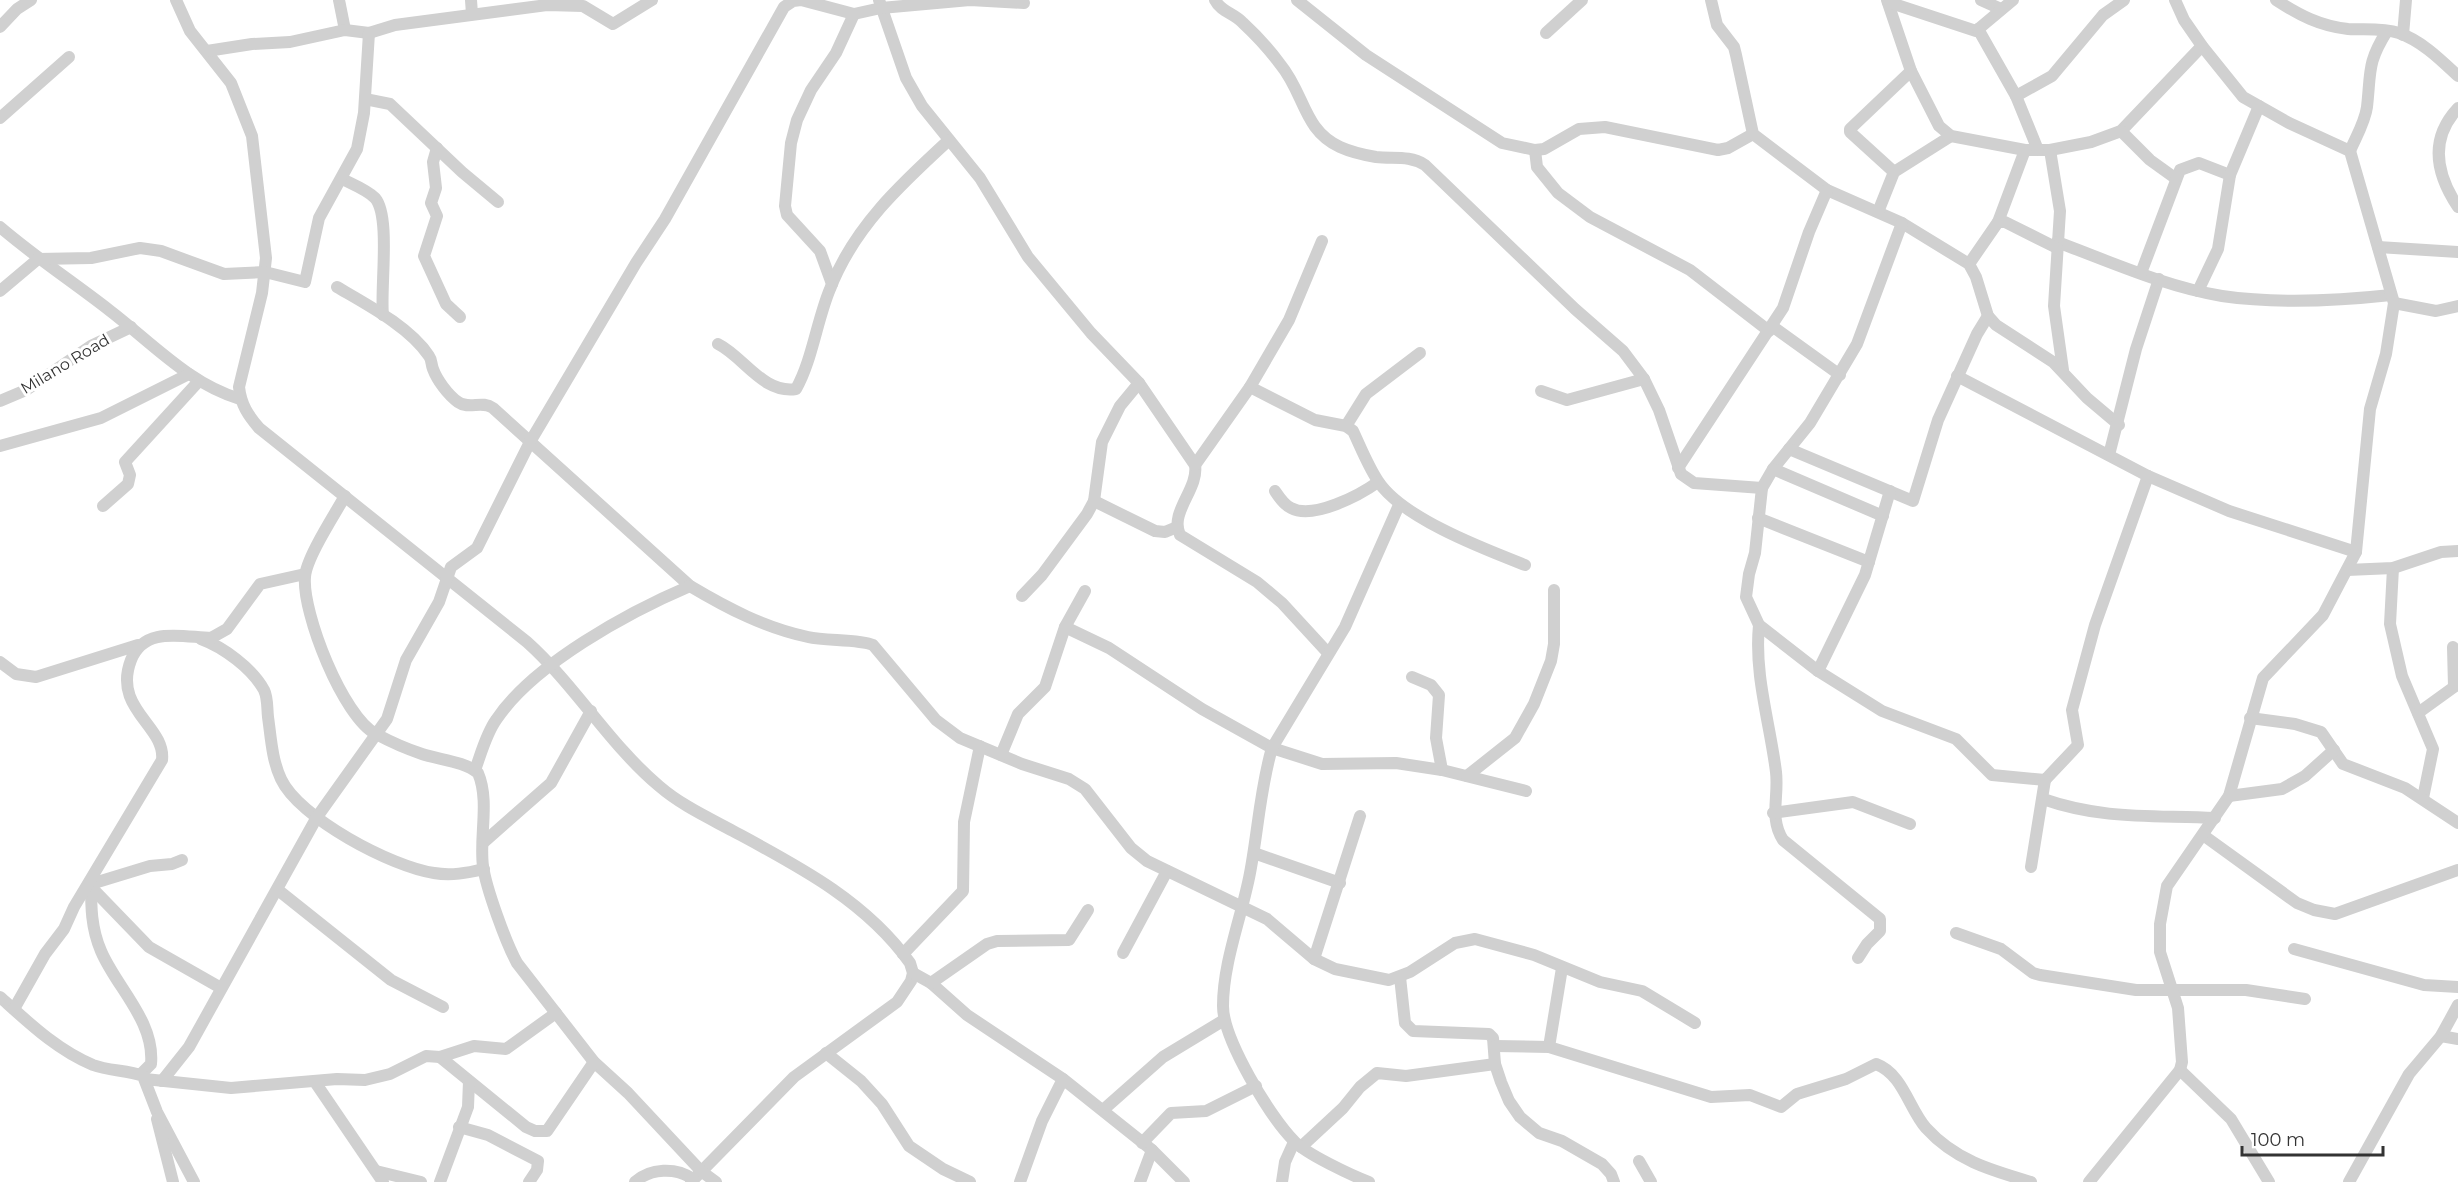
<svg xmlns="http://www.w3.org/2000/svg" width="2458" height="1182" font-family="Montserrat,sans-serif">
  <rect width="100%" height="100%" fill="#fff"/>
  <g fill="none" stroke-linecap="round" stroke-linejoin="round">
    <g stroke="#d0d0d0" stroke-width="12">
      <path d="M176,0L190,31L231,83L252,136L266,258L262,293L239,387C241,405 248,415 259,428L527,642C575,685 610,745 659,786C681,805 707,817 733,831C798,866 866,901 910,963L913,973L911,981L897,1002L794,1077L691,1182"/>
      <polyline points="339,0 345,30"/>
      <polyline points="471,0 472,14"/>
      <path d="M879,0L906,78L922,106L980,178L1028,257L1091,333L1139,383L1195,465C1199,489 1169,512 1180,535L1257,582L1282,603L1328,653"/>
      <path d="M1215,0C1221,12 1234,13 1243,23C1256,35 1269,49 1280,64C1305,94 1303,130 1340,147C1351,152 1364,155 1376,157C1394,159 1409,155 1425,165L1575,309L1623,351L1644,379L1659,410L1681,474L1694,483L1762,488"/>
      <polyline points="1297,0 1366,55 1502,143 1535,150 1544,149 1579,129 1605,127 1718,150 1728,148 1753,134"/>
      <polyline points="1711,0 1717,25 1734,47 1736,55 1753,134 1827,190 1902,223 1969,264 1976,277 1988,316 1996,325 2053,362 2087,398 2119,425"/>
      <polyline points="1887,0 1911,71 1939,126 1951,136 2025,150 2050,150 2091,142 2121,131 2202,46"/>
      <polyline points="1981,0 2001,9"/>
      <path d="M2276,0C2299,15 2320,26 2348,29C2365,30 2383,28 2399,33C2422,41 2441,60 2458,76"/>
      <polyline points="1888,2 1976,31 2013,0"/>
      <polyline points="0,27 17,9 31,0"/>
      <polyline points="1978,29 2016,96 2038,150"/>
      <polyline points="1546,33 1582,0"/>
      <polyline points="2403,35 2406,0"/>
      <polyline points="207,51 252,44 290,42 345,30 369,33 395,25 547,5 583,6 613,24 652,0"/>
      <polyline points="2016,96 2052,76 2103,15 2124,0"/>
      <polyline points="365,99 390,104 462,172 498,202"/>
      <path d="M2458,108C2429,139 2436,174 2458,207"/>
      <polyline points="0,118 69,57"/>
      <polyline points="2121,131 2150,160 2175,178"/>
      <polyline points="437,148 433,162 436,188 431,203 437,216 424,256 446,304 460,317"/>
      <polyline points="1535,150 1537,167 1558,193 1590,217 1690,270 1769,331"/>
      <polyline points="2050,150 2060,211 2054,306 2063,370"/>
      <path d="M2350,151C2356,137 2365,122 2367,107C2371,71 2367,63 2387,31"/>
      <polyline points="1894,172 1850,132 1850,129 1911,71"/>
      <path d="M342,179C352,184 367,190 375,198C391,216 380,289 383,315"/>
      <polyline points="1878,212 1894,172 1951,136"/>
      <polyline points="1998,222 2025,150"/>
      <polyline points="1902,223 1857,344 1810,423 1773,469 1762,488 1755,553 1749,574 1746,597 1759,625 1818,671 1882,711 1956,739 1992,775 2045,780 2078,745 2072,710 2095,625 2148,476"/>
      <path d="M0,227C35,257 73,282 109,310C151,342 189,384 240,399"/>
      <path d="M2057,242C2111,262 2166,287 2222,296C2278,304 2336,301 2391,295"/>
      <polyline points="2378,247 2458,252"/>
      <polyline points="1969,264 1998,222 2005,222 2057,248"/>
      <polyline points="2141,273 2180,170 2199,163 2230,175"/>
      <polyline points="832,284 820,251 787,215 785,206 791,143 797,120 811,90 836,53 854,14"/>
      <path d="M337,287C366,304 410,327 429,356C432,360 431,364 433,369C437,380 448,395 458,402C469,410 482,400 493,408L690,586C727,608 765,628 808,637C825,641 860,639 873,645L936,720L960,738L1022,764L1069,779L1085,789L1131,848L1147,861L1267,919L1314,959L1335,969L1389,980L1410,972L1455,943L1475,939L1534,955L1600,982L1642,991L1695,1023"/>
      <polyline points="0,291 38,259 91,258 140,248 161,251 224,274 265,272 305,282 319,218 357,149 364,113 369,33"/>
      <polyline points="2198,291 2218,249 2230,175 2259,106"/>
      <polyline points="2394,303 2436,311 2458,306"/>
      <polyline points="1772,326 1840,375"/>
      <path d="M718,344C744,357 763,394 796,389C812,361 817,320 830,289C854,227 901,184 949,140"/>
      <polyline points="1957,376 2148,476 2229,511 2356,552"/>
      <path d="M1250,387L1315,420L1346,426L1353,431C1361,448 1368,466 1378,481C1402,518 1484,549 1525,565"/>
      <polyline points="1541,391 1567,400 1644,379"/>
      <polyline points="0,401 26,390 91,346 131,327"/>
      <polyline points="1346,426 1366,394 1420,353"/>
      <polyline points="0,446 101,418 189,374"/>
      <polyline points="1789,449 1913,501 1938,420 1977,334 1988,316"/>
      <polyline points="2109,455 2136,349 2159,279"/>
      <polyline points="1195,465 1250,387 1289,320 1322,241"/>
      <polyline points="1678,468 1783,308 1809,232 1827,190"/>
      <polyline points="1773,469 1883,516"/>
      <path d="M1275,491C1279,497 1284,505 1291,508C1313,520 1360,495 1378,482"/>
      <path d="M345,496C335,514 306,558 305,577C302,613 343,717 376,734C391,742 407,749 422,754C440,760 464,761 478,773C490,801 479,837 483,866C486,888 506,943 517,963L594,1062L628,1093L701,1171L716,1182"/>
      <polyline points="1094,501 1155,531 1165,532 1177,527"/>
      <polyline points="103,506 128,484 130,475 125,462 198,382"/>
      <polyline points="1758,518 1869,562"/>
      <polyline points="2393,568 2390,624 2402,676 2433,749 2423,798"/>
      <polyline points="2347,570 2393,568 2441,552 2458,551"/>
      <polyline points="1022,596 1042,575 1087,514 1094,501 1102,442 1120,406 1139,383"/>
      <path d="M1759,625C1754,675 1770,723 1776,772C1779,797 1769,818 1783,840L1880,919V931L1867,944L1858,958"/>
      <polyline points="1065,627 1109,648 1202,709 1272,748 1322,764 1396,763 1442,770 1526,791"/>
      <path d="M201,639C223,647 252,668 264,690C268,698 267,709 268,717C271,738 272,760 281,779C299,818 392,867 434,873C451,876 467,873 484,869"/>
      <polyline points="0,662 16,674 36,677 138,645"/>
      <polyline points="1818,671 1865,575 1890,491"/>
      <polyline points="1412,677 1431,685 1439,695 1436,738 1442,770"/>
      <polyline points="2418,713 2454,687 2453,647"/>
      <polyline points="2250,718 2295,724 2321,732 2343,764 2405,788 2458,823"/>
      <polyline points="1001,755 1018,714 1045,687 1065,627 1085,591"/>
      <path d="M475,770C481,754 486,734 496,720C533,664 629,612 690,586"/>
      <polyline points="1467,776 1515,738 1534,704 1551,661 1554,644 1554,590"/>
      <polyline points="2229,796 2282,789 2305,776 2334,750"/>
      <path d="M2043,799C2103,820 2153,815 2215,818"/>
      <polyline points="1773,813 1853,802 1910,824"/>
      <polyline points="2203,835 2297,903 2314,910 2335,914 2458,870"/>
      <polyline points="484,842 551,783 591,711"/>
      <polyline points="1254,853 1340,883"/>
      <polyline points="2031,867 2045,780"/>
      <path d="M91,882C91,906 91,928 101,951C116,987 155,1021 151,1064L141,1074"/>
      <polyline points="91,884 150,866 172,864 182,860"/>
      <polyline points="91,887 149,947 221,988"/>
      <polyline points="278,890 391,980 443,1007"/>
      <polyline points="1956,933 2001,949 2033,973 2040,975 2136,990 2246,990 2305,999"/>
      <polyline points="2294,949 2424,985 2458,987"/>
      <polyline points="1123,953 1167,871"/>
      <polyline points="903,954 963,891 964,822 980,746"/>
      <polyline points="1314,959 1360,816"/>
      <polyline points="913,973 931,983 967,1015 1063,1079 1152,1150 1184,1182"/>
      <polyline points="1400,977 1405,1023 1413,1031 1489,1034 1493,1038 1495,1064 1501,1082 1509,1101 1520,1117 1539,1133 1562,1141 1602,1164 1611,1174 1614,1182"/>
      <polyline points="931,983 987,944 997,941 1069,940 1088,910"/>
      <path d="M0,997C29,1023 57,1050 93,1065C109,1071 128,1070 143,1076L157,1112L194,1182"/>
      <path d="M14,1009L45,954L64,929L74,907L162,760C166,726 112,709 131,660C144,626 182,637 211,638L227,629L260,584L305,574"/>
      <polyline points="2441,1036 2458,1039"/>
      <path d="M1495,1046L1549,1047L1711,1097L1750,1095L1781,1107L1797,1094L1846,1079L1876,1064C1903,1074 1909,1109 1926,1128C1955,1160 1990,1170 2031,1182"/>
      <polyline points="1549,1047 1562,968"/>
      <polyline points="826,1053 861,1081 882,1104 909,1146 943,1169 970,1182"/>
      <polyline points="440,1057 526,1127 535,1131 547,1131 594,1062"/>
      <polyline points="2180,1070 2231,1119 2269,1182"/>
      <polyline points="145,1079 231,1088 337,1079 365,1080 390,1074 426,1056 440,1057 474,1046 506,1049 556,1013"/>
      <polyline points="162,1081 189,1047 317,817 387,719 406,660 439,602 451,567 477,548 530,442 636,263 665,219 784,7 793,1 801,0 854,14 881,8 970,0 1024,3"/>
      <polyline points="315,1082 383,1182"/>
      <polyline points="1103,1110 1163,1057 1224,1020"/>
      <polyline points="157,1119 173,1182"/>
      <polyline points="459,1127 488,1135 538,1161 537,1170 529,1182"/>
      <polyline points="1142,1143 1171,1113 1206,1111 1256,1086"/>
      <polyline points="1301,1147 1343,1108 1360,1087 1377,1073 1406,1076 1495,1064"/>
      <polyline points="1639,1161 1651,1182"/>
      <polyline points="376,1171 421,1182"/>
      <polyline points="440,1182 468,1107 469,1081"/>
      <path d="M635,1182C650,1168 676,1167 693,1179"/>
      <polyline points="1020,1182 1042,1121 1063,1079"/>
      <polyline points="1140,1182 1152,1150"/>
      <polyline points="1282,1182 1285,1162 1294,1142"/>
      <path d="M1369,1182C1351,1175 1306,1154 1294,1141C1270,1117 1223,1039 1223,1006C1223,962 1242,916 1250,873C1258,831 1260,789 1272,748L1345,627L1399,505"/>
      <polyline points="2089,1182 2180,1070 2182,1062 2178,1008 2160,952 2160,924 2167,886 2229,796 2263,678 2323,615 2356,552 2370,409 2386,354 2394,303 2350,151 2289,123 2243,97 2202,46 2184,20 2175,0"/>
      <polyline points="2349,1182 2409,1074 2441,1036 2458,1005"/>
    </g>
  </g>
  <g text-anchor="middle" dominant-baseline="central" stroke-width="6" stroke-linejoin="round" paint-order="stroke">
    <g font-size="16" fill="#333" stroke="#fff">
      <text transform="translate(65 364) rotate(-31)">Milano Road</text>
    </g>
  </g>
  <path d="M2242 1146v9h141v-9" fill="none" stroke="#333333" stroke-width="3"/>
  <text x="2251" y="1146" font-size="18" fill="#333333" stroke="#ffffff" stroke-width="4.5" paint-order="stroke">100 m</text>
</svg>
